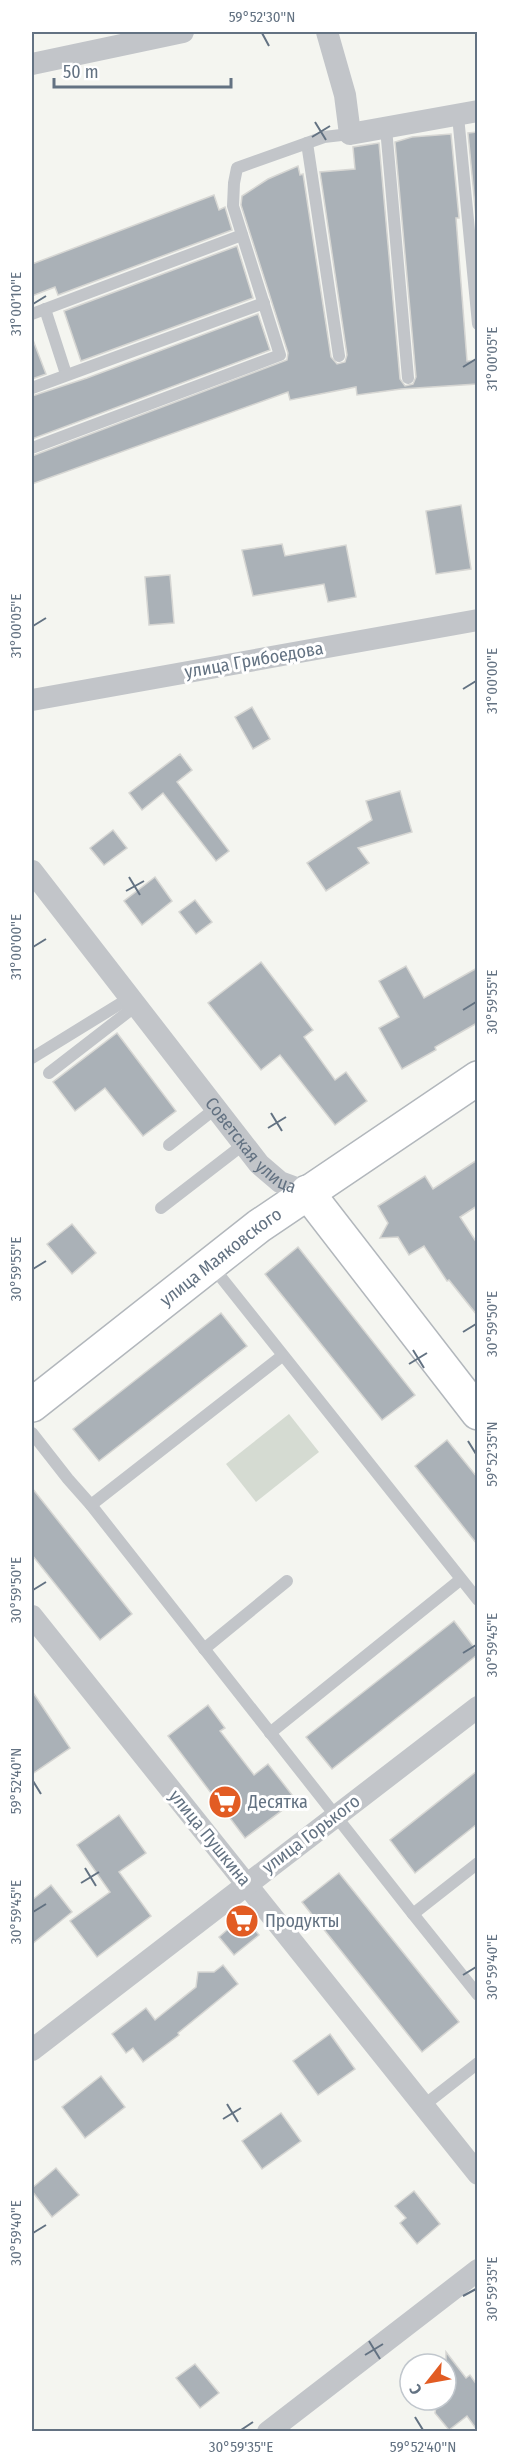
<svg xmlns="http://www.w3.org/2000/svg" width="509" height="2463" font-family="'Fira Sans Condensed',sans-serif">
  <rect width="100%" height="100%" fill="#f4f5f0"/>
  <polygon fill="#d5dbd2" points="289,1414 319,1452 256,1502 226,1464"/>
  <g fill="#aab1b7" stroke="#d6d6d3" stroke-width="1.5">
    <polygon points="477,132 477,217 476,217 468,133"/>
    <polygon points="451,134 459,218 456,218 467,361 477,360 477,384 401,389 357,395 356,387 290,400 288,392 32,484 32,456 287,360 288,353 241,205 242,196 268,179 298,166 300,175 303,174 331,357 337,364 345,362 347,355 320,172 355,169 353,147 379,143 400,379 405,386 413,384 416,377 395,142 412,137"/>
    <polygon points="214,195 219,210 225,207 232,230 58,295 55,287 32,296 32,264"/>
    <polygon points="237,246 253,298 81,361 64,311"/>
    <polygon points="258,314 270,350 32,439 32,396 87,378"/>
    <polygon points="32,340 33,340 46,374 32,379"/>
    <polygon points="461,505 471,569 436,574 426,511"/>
    <polygon points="282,544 285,556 346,545 356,597 328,602 324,584 253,596 242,550"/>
    <polygon points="170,575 174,623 149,625 145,577"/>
    <polygon points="252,707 270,739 253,749 235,717"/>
    <polygon points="180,754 192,770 177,782 229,851 216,861 163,793 142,810 129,793"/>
    <polygon points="400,791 412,832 358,848 369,863 326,891 307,863 372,820 366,801"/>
    <polygon points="113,830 127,848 104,865 90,848"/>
    <polygon points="155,877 172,901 142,925 124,901"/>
    <polygon points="195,900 212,922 196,934 179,912"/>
    <polygon points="261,962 313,1030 304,1037 335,1080 346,1072 367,1101 335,1125 280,1055 261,1070 208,1003"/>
    <polygon points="406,966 424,998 477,968 477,1023 435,1047 436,1050 402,1069 379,1028 399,1017 379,981"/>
    <polygon points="117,1033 176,1111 143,1136 105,1088 75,1111 53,1082"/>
    <polygon points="477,1160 477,1206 460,1217 477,1243 477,1315 449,1280 447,1281 424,1246 409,1255 398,1237 380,1238 388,1223 378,1206 425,1176 433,1189"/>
    <polygon points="72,1224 96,1253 72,1274 47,1244"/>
    <polygon points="298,1247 415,1395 382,1420 265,1274"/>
    <polygon points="221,1313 247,1346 99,1461 73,1429"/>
    <polygon points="447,1440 477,1477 477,1544 415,1466"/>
    <polygon points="32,1488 132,1614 100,1640 32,1555"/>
    <polygon points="454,1621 477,1651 477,1655 332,1769 306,1737"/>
    <polygon points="32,1691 70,1748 32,1774"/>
    <polygon points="208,1705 225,1728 220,1731 254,1775 268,1764 296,1800 245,1838 168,1736"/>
    <polygon points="477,1771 477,1824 415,1873 390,1840"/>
    <polygon points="119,1815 146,1853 119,1872 151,1916 97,1957 70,1921 110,1892 77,1845"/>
    <polygon points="339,1873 459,2022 422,2052 302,1902"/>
    <polygon points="51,1885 72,1912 32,1944 32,1900"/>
    <polygon points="243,1916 259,1935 234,1955 219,1937"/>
    <polygon points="223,1965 238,1984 178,2033 179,2035 143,2062 133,2048 126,2053 112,2034 146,2008 155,2020 196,1987 198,1972 214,1972"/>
    <polygon points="330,2034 355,2069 318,2095 293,2061"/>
    <polygon points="101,2076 125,2107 85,2138 62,2107"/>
    <polygon points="281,2113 301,2141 262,2169 242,2141"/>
    <polygon points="56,2168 79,2195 52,2217 32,2191 32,2188"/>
    <polygon points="414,2191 440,2224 417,2244 400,2223 406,2218 395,2206"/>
    <polygon points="446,2352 466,2378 470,2375 477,2385 477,2430 467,2416 449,2430 435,2413 437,2400 446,2400"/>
    <polygon points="195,2364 219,2393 200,2408 176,2378"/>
  </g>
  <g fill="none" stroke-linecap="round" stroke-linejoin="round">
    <defs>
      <g id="secondary">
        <polyline points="307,1192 478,1413"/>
        <path id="s2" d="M32,1405L259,1226L478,1078"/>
      </g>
    </defs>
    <use href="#secondary" stroke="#b2b7bc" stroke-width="36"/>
    <g stroke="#c2c5c9" stroke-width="12">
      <polyline points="458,116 478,324"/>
      <polyline points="386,128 408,378"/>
      <polyline points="307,143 339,356"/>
      <polyline points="45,309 66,374"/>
      <polyline points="32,314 242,235"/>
      <polyline points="32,388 264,303"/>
      <polyline points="32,448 280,355 233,206 234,183 237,168 324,137 350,134"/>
      <polyline points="32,1058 131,997"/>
      <polyline points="49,1073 137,1005"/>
      <polyline points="169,1145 216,1108"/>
      <polyline points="161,1208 244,1144"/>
      <polyline points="212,1266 478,1600"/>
      <polyline points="32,1433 68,1479 91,1505 413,1914 478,1863"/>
      <polyline points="91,1505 282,1356"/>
      <polyline points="204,1649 287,1581"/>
      <polyline points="270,1733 460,1580"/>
      <polyline points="413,1914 478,1995"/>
      <polyline points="423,2106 478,2063"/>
    </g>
    <g stroke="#c2c5c9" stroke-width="22">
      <polyline points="327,32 345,95 350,134 478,111"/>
      <polyline points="32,64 183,32"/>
      <polyline points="32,700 478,620"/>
      <path id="s1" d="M32,871L259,1164L280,1182L307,1192"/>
      <polyline points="32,1616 478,2174"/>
      <polyline points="32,2050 478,1707"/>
      <polyline points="268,2432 478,2270"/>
    </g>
    <use href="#secondary" stroke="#fff" stroke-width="33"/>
  </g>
  <path fill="none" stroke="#637282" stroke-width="2" d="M262,33L269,46M315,122L326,140M312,137L330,126M33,304L46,296M463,367L476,359M33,626L46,618M463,689L476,681M129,877L140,895M126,891L144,881M33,947L46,939M463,1010L476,1002M271,1113L282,1131M268,1128L286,1117M33,1269L46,1261M463,1332L476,1324M413,1350L424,1368M409,1364L427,1353M468,1441L476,1454M33,1590L46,1582M463,1653L476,1645M33,1781L41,1794M85,1868L96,1886M81,1883L99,1872M33,1912L46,1904M463,1975L476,1967M227,2104L238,2122M223,2119L241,2108M33,2233L46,2225M463,2296L476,2289M369,2341L380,2359M365,2355L383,2344M415,2417L423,2430M241,2430L253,2422"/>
  <defs>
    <symbol id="supermarket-disc" viewBox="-11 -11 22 22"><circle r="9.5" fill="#e25c23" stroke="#fff"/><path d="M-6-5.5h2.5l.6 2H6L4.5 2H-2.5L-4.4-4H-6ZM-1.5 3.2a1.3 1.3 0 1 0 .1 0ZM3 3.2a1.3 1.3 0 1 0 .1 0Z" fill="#fff"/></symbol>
  </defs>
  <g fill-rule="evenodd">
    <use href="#supermarket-disc" x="206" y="1783" width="38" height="38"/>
    <use href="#supermarket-disc" x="223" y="1902" width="38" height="38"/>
  </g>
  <g text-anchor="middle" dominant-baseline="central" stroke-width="6" stroke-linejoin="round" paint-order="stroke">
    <g font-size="18" fill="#637282" stroke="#fff">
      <text transform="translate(254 660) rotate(-10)">улица Грибоедова</text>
      <text stroke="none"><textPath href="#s1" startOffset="352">Советская улица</textPath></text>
      <text stroke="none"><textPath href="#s2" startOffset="240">улица Маяковского</textPath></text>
      <text transform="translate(311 1834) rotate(-37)">улица Горького</text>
      <text transform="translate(210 1838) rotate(51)">улица Пушкина</text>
    </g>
    <g font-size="18" fill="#637282" stroke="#fff" text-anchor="start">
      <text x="248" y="1802">Десятка</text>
      <text x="265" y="1921">Продукты</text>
    </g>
  </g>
  <rect width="509" height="2463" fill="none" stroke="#ffffff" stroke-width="66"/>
  <g transform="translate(428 2382) rotate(239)"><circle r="28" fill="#ffffff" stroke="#c1c7cd" stroke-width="1.5"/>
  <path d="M0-4.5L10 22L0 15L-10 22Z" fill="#e25c23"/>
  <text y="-9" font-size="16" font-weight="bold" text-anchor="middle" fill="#637282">С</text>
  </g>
  <path d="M54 78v9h177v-9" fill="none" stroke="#637282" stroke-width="3"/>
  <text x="63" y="78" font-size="18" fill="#637282" stroke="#ffffff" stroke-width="4.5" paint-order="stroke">50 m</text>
  <rect x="33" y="33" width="443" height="2397" fill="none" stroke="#637282" stroke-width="2"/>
  <g font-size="15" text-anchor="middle" fill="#637282">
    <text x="262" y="22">59°52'30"N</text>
    <text transform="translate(16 304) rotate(-90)" y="5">31°00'10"E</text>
    <text transform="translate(492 359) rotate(-90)" y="5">31°00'05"E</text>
    <text transform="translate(16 626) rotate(-90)" y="5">31°00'05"E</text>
    <text transform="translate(492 681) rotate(-90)" y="5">31°00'00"E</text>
    <text transform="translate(16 947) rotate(-90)" y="5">31°00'00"E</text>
    <text transform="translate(492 1002) rotate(-90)" y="5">30°59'55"E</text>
    <text transform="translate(16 1269) rotate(-90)" y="5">30°59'55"E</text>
    <text transform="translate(492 1324) rotate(-90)" y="5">30°59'50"E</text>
    <text transform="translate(492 1454) rotate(-90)" y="5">59°52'35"N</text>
    <text transform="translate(16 1590) rotate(-90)" y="5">30°59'50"E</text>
    <text transform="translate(492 1645) rotate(-90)" y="5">30°59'45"E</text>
    <text transform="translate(16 1781) rotate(-90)" y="5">59°52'40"N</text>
    <text transform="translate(16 1912) rotate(-90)" y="5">30°59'45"E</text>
    <text transform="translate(492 1967) rotate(-90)" y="5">30°59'40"E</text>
    <text transform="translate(16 2233) rotate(-90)" y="5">30°59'40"E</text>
    <text transform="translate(492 2289) rotate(-90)" y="5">30°59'35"E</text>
    <text x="241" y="2452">30°59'35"E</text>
    <text x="423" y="2452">59°52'40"N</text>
  </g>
</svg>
